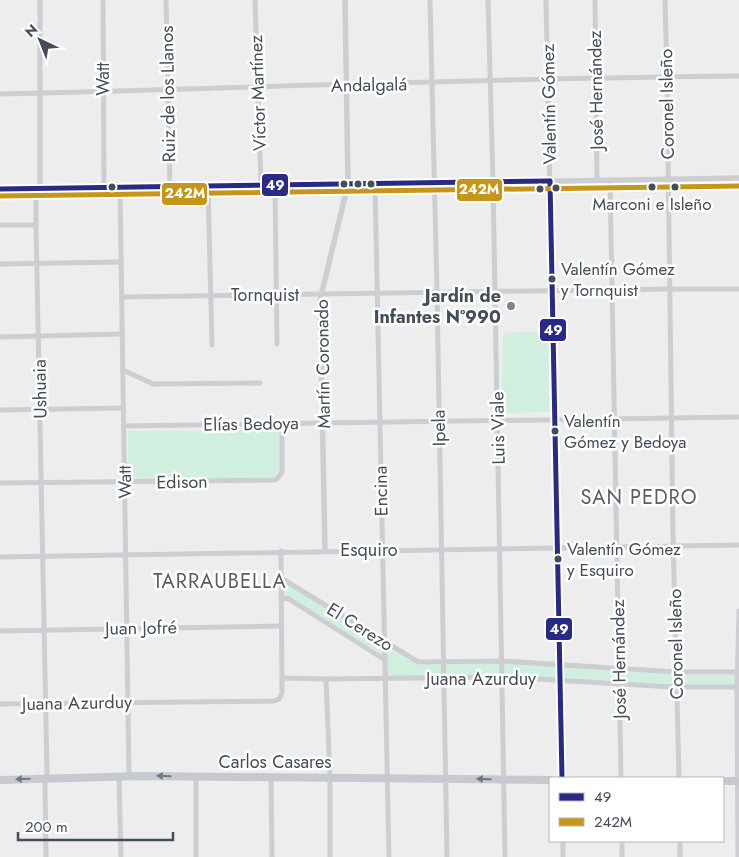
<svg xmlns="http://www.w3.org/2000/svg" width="739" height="857" font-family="Jost,sans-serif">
  <rect width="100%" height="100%" fill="#eeeded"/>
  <g fill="#d0efdf">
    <polygon points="549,331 549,412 501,413 503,333"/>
    <path d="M280,430C280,444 286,472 271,478L128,479V431Z"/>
    <polygon points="280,580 417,665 501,663 678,675 739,675 739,686 676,685 559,678 387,677 385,660 381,654 289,599 281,598"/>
  </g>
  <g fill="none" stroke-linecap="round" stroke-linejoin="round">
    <g stroke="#ccced1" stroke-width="5">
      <polyline points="40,0 40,184 36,196 36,225 47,772 45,785 46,857"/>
      <polyline points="103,0 104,188"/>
      <polyline points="166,0 170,188"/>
      <polyline points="255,0 261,186"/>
      <polyline points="430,0 437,292 447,857"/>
      <polyline points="488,0 493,182 505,857"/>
      <polyline points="546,0 562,778"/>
      <polyline points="595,0 597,180"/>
      <polyline points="665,0 667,77 673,536 679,778"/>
      <path d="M0,94C246,88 493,78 739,76"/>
      <polyline points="610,180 621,778"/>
      <polyline points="375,184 389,857"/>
      <polyline points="275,186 277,344"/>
      <polyline points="208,187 212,345"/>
      <polyline points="120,188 129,776"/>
      <polyline points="0,225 36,225"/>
      <polyline points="0,264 121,262"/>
      <polyline points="122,297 669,289 739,289"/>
      <polyline points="0,337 122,334"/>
      <polyline points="123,370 153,384 260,383"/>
      <polyline points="0,410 123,408"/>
      <polyline points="124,426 739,417"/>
      <polyline points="0,483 273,480 277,479 282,472 282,424"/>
      <polyline points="0,557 739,545"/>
      <polyline points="281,578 418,662 502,661 676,672 739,672"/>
      <polyline points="281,598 289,599 385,660"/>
      <polyline points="0,631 281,626"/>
      <polyline points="282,678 326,679 502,677 672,687 739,687"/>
      <polyline points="326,679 330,778 330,857"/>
      <polyline points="0,704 274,701 279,699 282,693 281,551"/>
      <polyline points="119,777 121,857"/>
      <polyline points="196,777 196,857"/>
      <polyline points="271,778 272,857"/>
      <polyline points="563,841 563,857"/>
      <polyline points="622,841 622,857"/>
      <polyline points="680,841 680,857"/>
      <polyline points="738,857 737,687 739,611"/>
    </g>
    <g stroke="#ccced1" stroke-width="5.5">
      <polyline points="0,189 208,187 739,178"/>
      <polyline points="325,550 320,300 348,184 345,0"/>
    </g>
    <g stroke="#c6c9ce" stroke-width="8">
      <polyline points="0,780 140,776 550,780"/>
      <polyline points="723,781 739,781"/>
    </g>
    <defs>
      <g id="bus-1">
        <polyline points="550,181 562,778"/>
        <polyline points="0,189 550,181"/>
      </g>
      <polyline id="bus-2" points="0,196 739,186"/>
    </defs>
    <use href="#bus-1" stroke="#fff" stroke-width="9"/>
    <use href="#bus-2" stroke="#fff" stroke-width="9"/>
    <use href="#bus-1" stroke="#292a83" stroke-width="5"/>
    <use href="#bus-2" stroke="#c6961b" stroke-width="5"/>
  </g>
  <defs><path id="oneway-solid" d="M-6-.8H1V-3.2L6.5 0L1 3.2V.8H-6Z" transform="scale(1.25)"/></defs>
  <g fill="#727883">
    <use href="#oneway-solid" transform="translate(164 776) rotate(-179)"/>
    <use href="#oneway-solid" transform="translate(23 779) rotate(179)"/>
    <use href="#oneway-solid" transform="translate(484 779) rotate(-179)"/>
  </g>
  <g fill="#444d5a" stroke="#fff" stroke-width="2">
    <circle cx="344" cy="184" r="4.5"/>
    <circle cx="358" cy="184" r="4.5"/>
    <circle cx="371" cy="184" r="4.5"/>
    <circle cx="112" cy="187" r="4.5"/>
    <circle cx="652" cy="187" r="4.5"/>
    <circle cx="675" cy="187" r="4.5"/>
    <circle cx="556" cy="188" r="4.5"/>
    <circle cx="540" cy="189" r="4.5"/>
    <circle cx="552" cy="279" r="4.5"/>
    <circle cx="555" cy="431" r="4.5"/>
    <circle cx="558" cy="559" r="4.5"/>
  </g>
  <circle fill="#80858d" stroke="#fff" stroke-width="2" cx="511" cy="306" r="5"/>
  <g text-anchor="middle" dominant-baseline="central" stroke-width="5" stroke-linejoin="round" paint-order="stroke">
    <g font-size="17" fill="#444d5a" stroke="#fff" text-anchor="start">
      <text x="652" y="204" text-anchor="middle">Marconi e Isleño</text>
      <text x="561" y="269">Valentín Gómez<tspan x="561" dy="21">y Tornquist</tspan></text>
      <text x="564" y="421">Valentín<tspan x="564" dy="21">Gómez y Bedoya</tspan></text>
      <text x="567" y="549">Valentín Gómez<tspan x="567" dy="21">y Esquiro</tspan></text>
    </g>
    <g font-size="18" fill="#444d5a" stroke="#fff">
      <text transform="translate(103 79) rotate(-90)">Watt</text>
      <text transform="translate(369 85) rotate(-1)">Andalgalá</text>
      <text transform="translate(596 90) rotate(-91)">José Hernández</text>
      <text transform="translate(258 93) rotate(-92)">Víctor Martínez</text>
      <text transform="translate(168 94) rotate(-91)">Ruiz de los Llanos</text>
      <text transform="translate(549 104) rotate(-91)">Valentín Gómez</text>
      <text transform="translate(667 104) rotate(-91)">Coronel Isleño</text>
      <text x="265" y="295">Tornquist</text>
      <text transform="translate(323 364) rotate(-91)">Martín Coronado</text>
      <text transform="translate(40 389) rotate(-91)">Ushuaia</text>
      <text transform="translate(251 424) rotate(-1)">Elías Bedoya</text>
      <text transform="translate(439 428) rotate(-91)">Ipela</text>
      <text transform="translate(498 428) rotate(-91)">Luis Viale</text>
      <text transform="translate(125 482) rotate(-91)">Watt</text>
      <text transform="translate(182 482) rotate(-1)">Edison</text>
      <text transform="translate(381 491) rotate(-91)">Encina</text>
      <text x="369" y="550">Esquiro</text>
      <text transform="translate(360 627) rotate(32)">El Cerezo</text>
      <text transform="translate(141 628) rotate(-1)">Juan Jofré</text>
      <text transform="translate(676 644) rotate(-91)">Coronel Isleño</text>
      <text transform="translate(619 659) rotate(-91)">José Hernández</text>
      <text x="481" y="679">Juana Azurduy</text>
      <text transform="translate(77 703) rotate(-1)">Juana Azurduy</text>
      <text x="275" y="762">Carlos Casares</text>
    </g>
    <g font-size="18" font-weight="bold" fill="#444d5a" stroke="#fff" text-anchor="end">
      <text x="501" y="296">Jardín de<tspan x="501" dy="21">Infantes Nº990</tspan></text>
    </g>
    <g font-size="20" letter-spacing="1" fill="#595c62" stroke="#fff">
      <text x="639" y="497">SAN PEDRO</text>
      <text x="220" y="581">TARRAUBELLA</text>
    </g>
  </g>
  <g stroke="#fff" stroke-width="2">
    <rect x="261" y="173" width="28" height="24" rx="5" fill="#292a83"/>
    <rect x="456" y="178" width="47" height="24" rx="5" fill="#c6961b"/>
    <rect x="161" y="182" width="47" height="24" rx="5" fill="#c6961b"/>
    <rect x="539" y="318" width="28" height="24" rx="5" fill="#292a83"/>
    <rect x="545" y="617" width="28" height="24" rx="5" fill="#292a83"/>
  </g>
  <g font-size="14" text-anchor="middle" font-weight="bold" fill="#fff">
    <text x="275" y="190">49</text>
    <text x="479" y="194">242M</text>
    <text x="185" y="198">242M</text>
    <text x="553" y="335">49</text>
    <text x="559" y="634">49</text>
  </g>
  <rect x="549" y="777" width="175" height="65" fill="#ffffff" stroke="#b4b8bd"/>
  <rect x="559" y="793" width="25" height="8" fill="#292a83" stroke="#b4b8bd"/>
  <text x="594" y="802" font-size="15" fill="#444d5a">49</text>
  <rect x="559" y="818" width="25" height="8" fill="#c6961b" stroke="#b4b8bd"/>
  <text x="594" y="827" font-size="15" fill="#444d5a">242M</text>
  <g transform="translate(40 40) rotate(317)" stroke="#ffffff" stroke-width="4" paint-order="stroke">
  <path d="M0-4L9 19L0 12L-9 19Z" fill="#444d5a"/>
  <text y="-8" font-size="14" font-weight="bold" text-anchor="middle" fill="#444d5a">N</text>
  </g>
  <path d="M18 832v8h155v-8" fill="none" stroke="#444d5a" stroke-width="2.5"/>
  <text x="25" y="832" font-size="15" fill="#444d5a" stroke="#ffffff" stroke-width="4" paint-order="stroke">200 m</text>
</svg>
